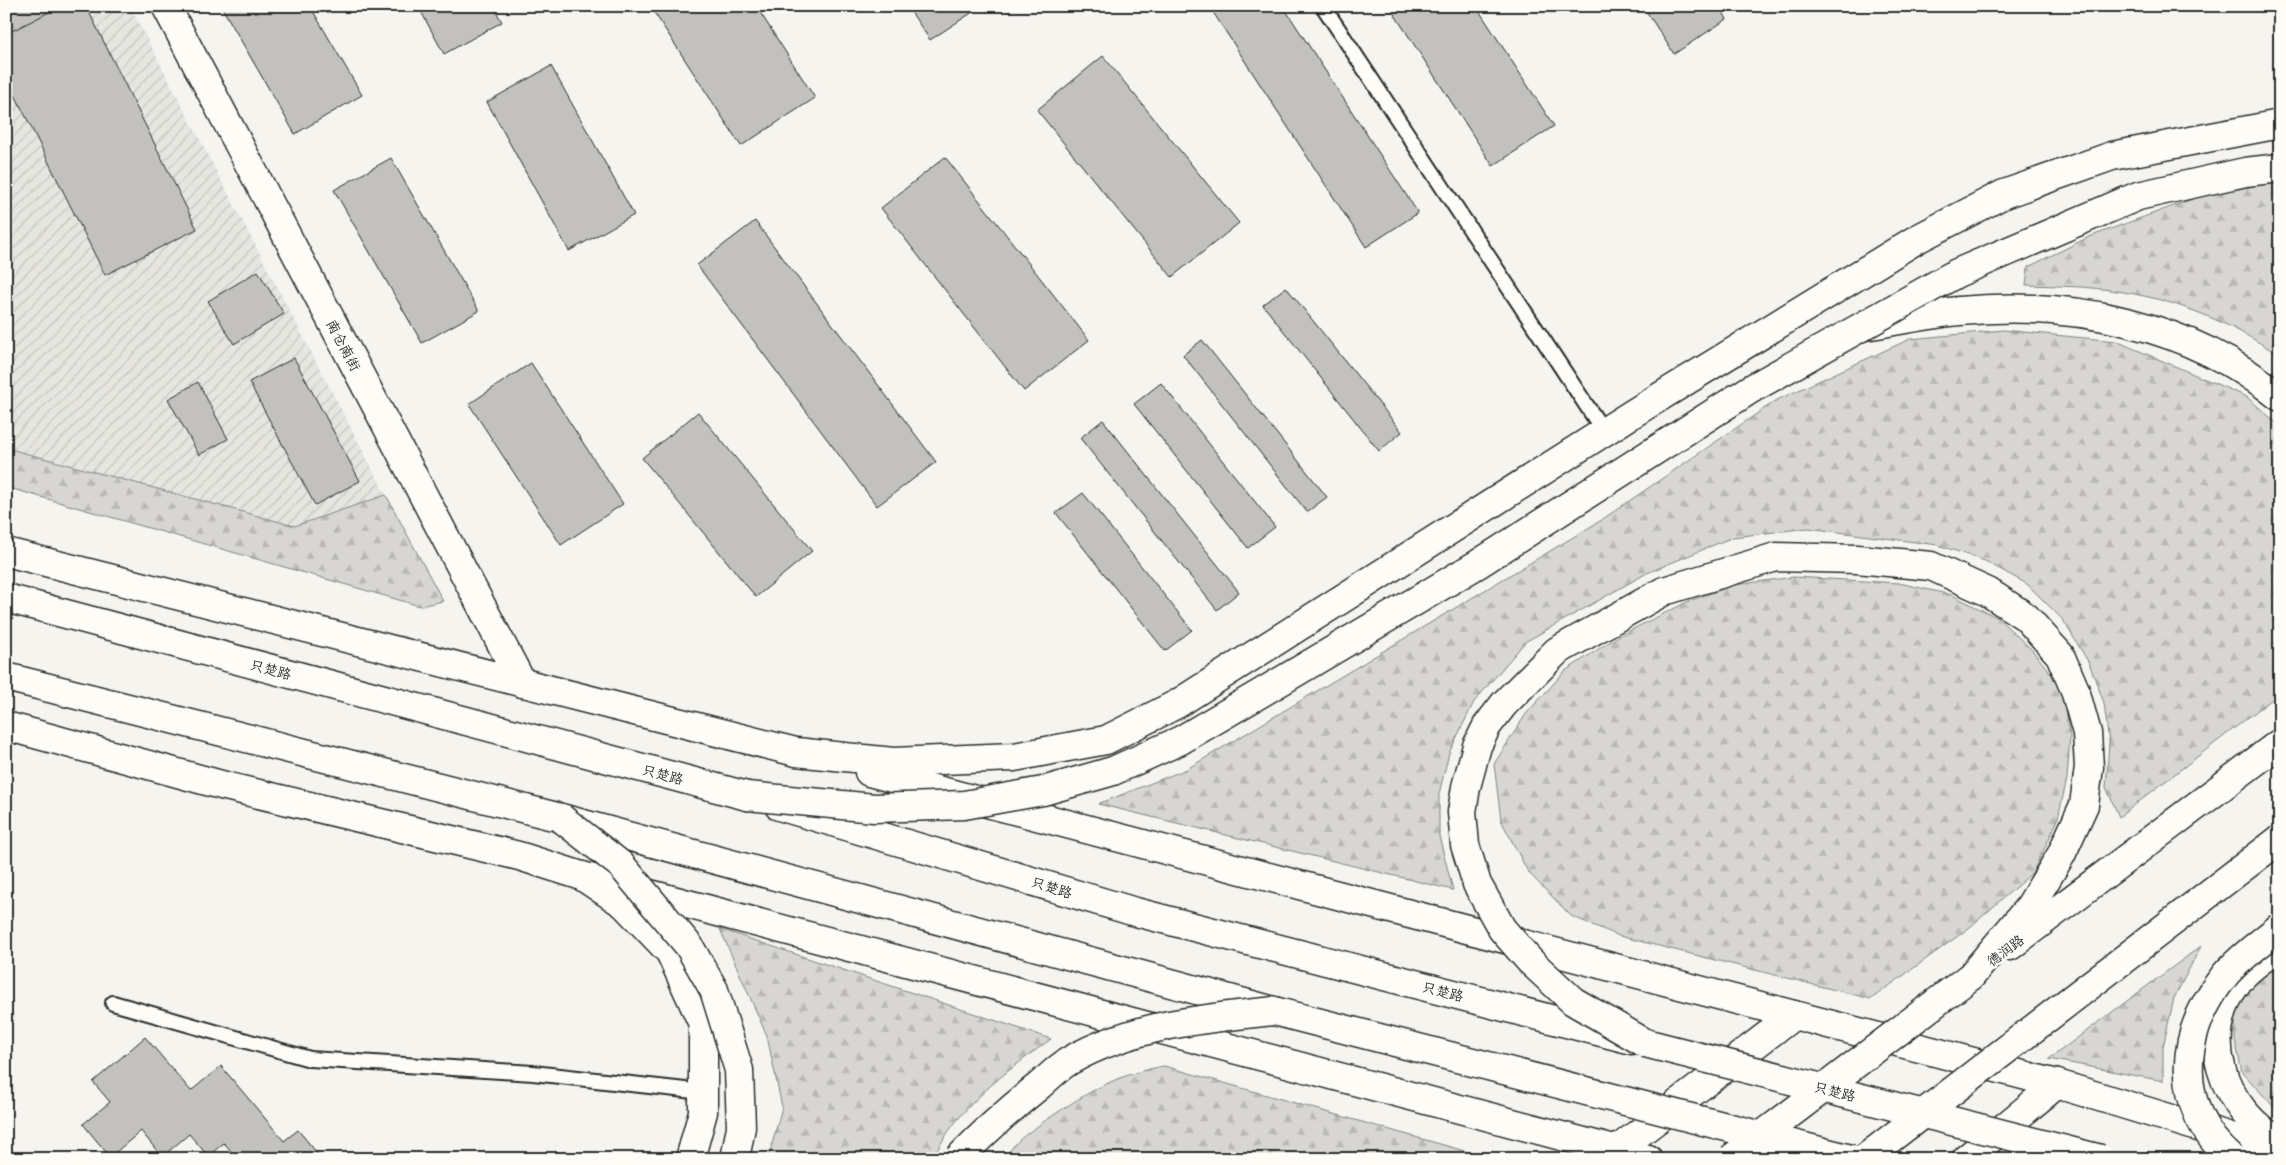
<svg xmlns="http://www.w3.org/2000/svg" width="2286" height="1165" font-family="'Playpen Sans','LXGW WenKai TC',sans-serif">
  <defs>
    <pattern id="industrial-furrows" width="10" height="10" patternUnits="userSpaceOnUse" patternTransform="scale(1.25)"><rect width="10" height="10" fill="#e6e5e0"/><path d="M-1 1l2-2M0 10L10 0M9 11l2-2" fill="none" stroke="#c5c5c0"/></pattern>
    <pattern id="forest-firs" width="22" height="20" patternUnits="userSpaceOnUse" patternTransform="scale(1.25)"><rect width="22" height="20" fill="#d7d6d2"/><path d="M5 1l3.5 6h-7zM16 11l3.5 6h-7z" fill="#b9b8b4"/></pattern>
  </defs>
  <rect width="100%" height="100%" fill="#f5f4ef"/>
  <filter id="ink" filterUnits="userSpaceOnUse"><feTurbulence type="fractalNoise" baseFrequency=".02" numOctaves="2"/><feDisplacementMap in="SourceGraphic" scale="10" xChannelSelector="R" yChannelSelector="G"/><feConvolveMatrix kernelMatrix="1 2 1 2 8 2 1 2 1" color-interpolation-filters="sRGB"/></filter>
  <g filter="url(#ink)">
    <polygon fill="url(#industrial-furrows)" points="6,6 130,6 386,495 295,526 6,448"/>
    <g fill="url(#forest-firs)" stroke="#81807e">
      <path d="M2280,181V356C2229,321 2172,298 2110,290C2083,286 2054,286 2026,285L2028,267L2089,237L2198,197Z"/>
      <polygon points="2003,330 2116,341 2247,397 2280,426 2280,693 2119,817 2106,787 2109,743 2104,703 2089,663 2063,620 2027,584 1985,561 1938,545 1808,528 1733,537 1647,573 1525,642 1474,702 1449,753 1439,794 1439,836 1453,890 1098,804 1187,769 1600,521 1777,400 1910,339"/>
      <polygon points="6,448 295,526 386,495 443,601 420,606 6,487"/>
      <polygon points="1794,577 1899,583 1952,595 1998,618 2032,650 2060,685 2070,736 2067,779 2057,822 2033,872 1969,928 1871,999 1619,936 1571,916 1528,872 1501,820 1494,764 1526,714 1565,671 1617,637 1689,601 1734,585"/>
      <path d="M720,929L1051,1039C1006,1072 957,1106 933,1159H768L782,1107L767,1036Z"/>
      <polygon points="2201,946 2174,998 2163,1047 2163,1081 2049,1059"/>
      <polygon points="2280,953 2280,1109 2273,1106 2242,1072 2235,1040 2235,1007 2253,975"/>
      <path d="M1164,1066L1493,1159H1004C1017,1138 1030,1132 1049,1118C1090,1091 1115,1075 1164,1066Z"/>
    </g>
    <g fill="#c2c1be" stroke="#2b2b2b">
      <polygon points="6,6 50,6 52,11 6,36"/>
      <polygon points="61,6 86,6 197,229 105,275 6,77 6,34"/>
      <polygon points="221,6 310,6 362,95 295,134"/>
      <polygon points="418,6 493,6 502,22 444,54"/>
      <polygon points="650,6 756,6 815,98 741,146"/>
      <polygon points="907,6 982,6 930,40"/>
      <polygon points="1209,6 1283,6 1418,213 1366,247"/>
      <polygon points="1389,6 1476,6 1554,126 1493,166"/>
      <polygon points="1643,6 1719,6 1727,19 1674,54"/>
      <polygon points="1103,56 1239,223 1172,277 1037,110"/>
      <polygon points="551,66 634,215 569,251 487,102"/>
      <polygon points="945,157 1089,340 1024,391 881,208"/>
      <polygon points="391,158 479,311 422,343 334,190"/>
      <polygon points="755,221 936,462 877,506 697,265"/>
      <polygon points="258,271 284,314 234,344 208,301"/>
      <polygon points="1286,287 1402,432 1379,451 1263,305"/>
      <polygon points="1202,340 1327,497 1307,512 1183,355"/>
      <polygon points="294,358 360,481 315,505 249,382"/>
      <polygon points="531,363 623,504 561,545 469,404"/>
      <polygon points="198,382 228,439 199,455 168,399"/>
      <polygon points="1161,383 1275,527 1248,548 1134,404"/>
      <polygon points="698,412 812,551 756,597 642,458"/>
      <polygon points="1103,420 1239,592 1217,610 1080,438"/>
      <polygon points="1083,493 1192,630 1165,651 1056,513"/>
      <polygon points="145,1037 191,1091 221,1066 284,1141 298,1130 322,1159 238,1159 224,1143 208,1156 189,1134 162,1157 141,1131 110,1157 83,1124 110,1102 93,1082"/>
    </g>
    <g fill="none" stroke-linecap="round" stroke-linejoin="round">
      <defs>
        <g id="service">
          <polyline points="1323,6 1604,432"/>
          <polyline points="113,1003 310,1059 533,1073 703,1092"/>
        </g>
        <polyline id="minor" points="166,6 522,683"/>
        <g id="secondary">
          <path d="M1865,326C1896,321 1928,314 1959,311C2073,300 2190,324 2280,397"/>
          <polyline points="6,552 796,752 893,762 1014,757 1106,740 1177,704 1632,414 1917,239 2004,194 2112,156 2280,124"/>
          <polyline points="1664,591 1776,557 1857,559 1931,566 1988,592 2026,617 2060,655 2075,690 2087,733 2089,767 2084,805 2061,855 2030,906 1971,976"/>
          <polyline points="6,726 225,786 519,856 582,876 624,904 670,952 703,1024 703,1112 690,1159"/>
          <polyline points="869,772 2057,1084 2280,1152"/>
          <polyline points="582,876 1648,1159"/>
          <polyline points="2010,946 2280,743"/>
          <path d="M2280,946C2267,956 2249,967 2239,980C2196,1036 2222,1109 2280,1142"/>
          <polyline points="1617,1150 1794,1015"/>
          <polyline points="1966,1159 2057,1084"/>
        </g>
        <g id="primary">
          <polyline points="779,806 1132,911 1632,1040"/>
          <polyline points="561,818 1274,1011"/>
        </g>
        <g id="trunk">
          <polyline points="6,598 747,796"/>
          <polyline points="6,677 561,818"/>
        </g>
      </defs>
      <use href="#service" stroke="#2b2b2b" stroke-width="18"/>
      <use href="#minor" stroke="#2b2b2b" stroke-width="31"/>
      <use href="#secondary" stroke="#2b2b2b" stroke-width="31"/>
      <use href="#primary" stroke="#2b2b2b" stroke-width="31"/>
      <use href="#trunk" stroke="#2b2b2b" stroke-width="31"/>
      <use href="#service" stroke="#fdfcf7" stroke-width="14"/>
      <use href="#minor" stroke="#fdfcf7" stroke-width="28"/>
      <use href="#secondary" stroke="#fdfcf7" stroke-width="28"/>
      <use href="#primary" stroke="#fdfcf7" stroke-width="28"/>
      <use href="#trunk" stroke="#fdfcf7" stroke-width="28"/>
      <defs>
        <g id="secondary-bridge">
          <polyline points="747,796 874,808 964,805 1043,791 1113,771 1181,740 1261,693 1478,564 1751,389 1957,273 2138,196 2245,172 2280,168"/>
          <polyline points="561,818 621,865 689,946 714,990 739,1070 741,1127 735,1159"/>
          <polyline points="1645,1043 1573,1001 1530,961 1502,929 1477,884 1465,845 1462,812 1466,787 1477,746 1487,726 1504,704 1557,651 1664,591"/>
          <path d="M958,1159C984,1132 1011,1108 1040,1085C1049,1077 1059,1067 1069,1061C1131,1025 1205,1018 1274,1011"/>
          <polyline points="1731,1159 1971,976"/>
          <polyline points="1864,1159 2280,839"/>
          <path d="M2232,1159C2172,1107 2179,1033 2225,975C2240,957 2262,942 2280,927"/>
        </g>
        <g id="primary-bridge">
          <polyline points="1274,1011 1851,1159"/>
          <polyline points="1645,1043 2101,1159"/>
        </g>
      </defs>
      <use href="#secondary-bridge" stroke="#2b2b2b" stroke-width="31" stroke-linecap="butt"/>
      <use href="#primary-bridge" stroke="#2b2b2b" stroke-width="31" stroke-linecap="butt"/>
      <use href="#secondary-bridge" stroke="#fdfcf7" stroke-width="28"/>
      <use href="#primary-bridge" stroke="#fdfcf7" stroke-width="28"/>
    </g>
  </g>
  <g text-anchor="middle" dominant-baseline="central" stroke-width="5" stroke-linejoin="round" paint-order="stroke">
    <g font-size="14" fill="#2b2b2b" stroke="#fdfcf7">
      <text transform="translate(344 345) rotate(62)">南仓南街</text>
      <text transform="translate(271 669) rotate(15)">只楚路</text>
      <text transform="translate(663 774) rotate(15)">只楚路</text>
      <text transform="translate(1052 887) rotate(17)">只楚路</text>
      <text transform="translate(2005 950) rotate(-37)">德润路</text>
      <text transform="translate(1443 991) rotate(14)">只楚路</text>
      <text transform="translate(1835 1091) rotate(14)">只楚路</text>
    </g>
  </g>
  <rect width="2286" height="1165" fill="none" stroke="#fdfcf7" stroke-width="25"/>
  <rect x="12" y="12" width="2261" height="1140" fill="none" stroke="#2b2b2b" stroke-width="2" filter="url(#ink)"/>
</svg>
